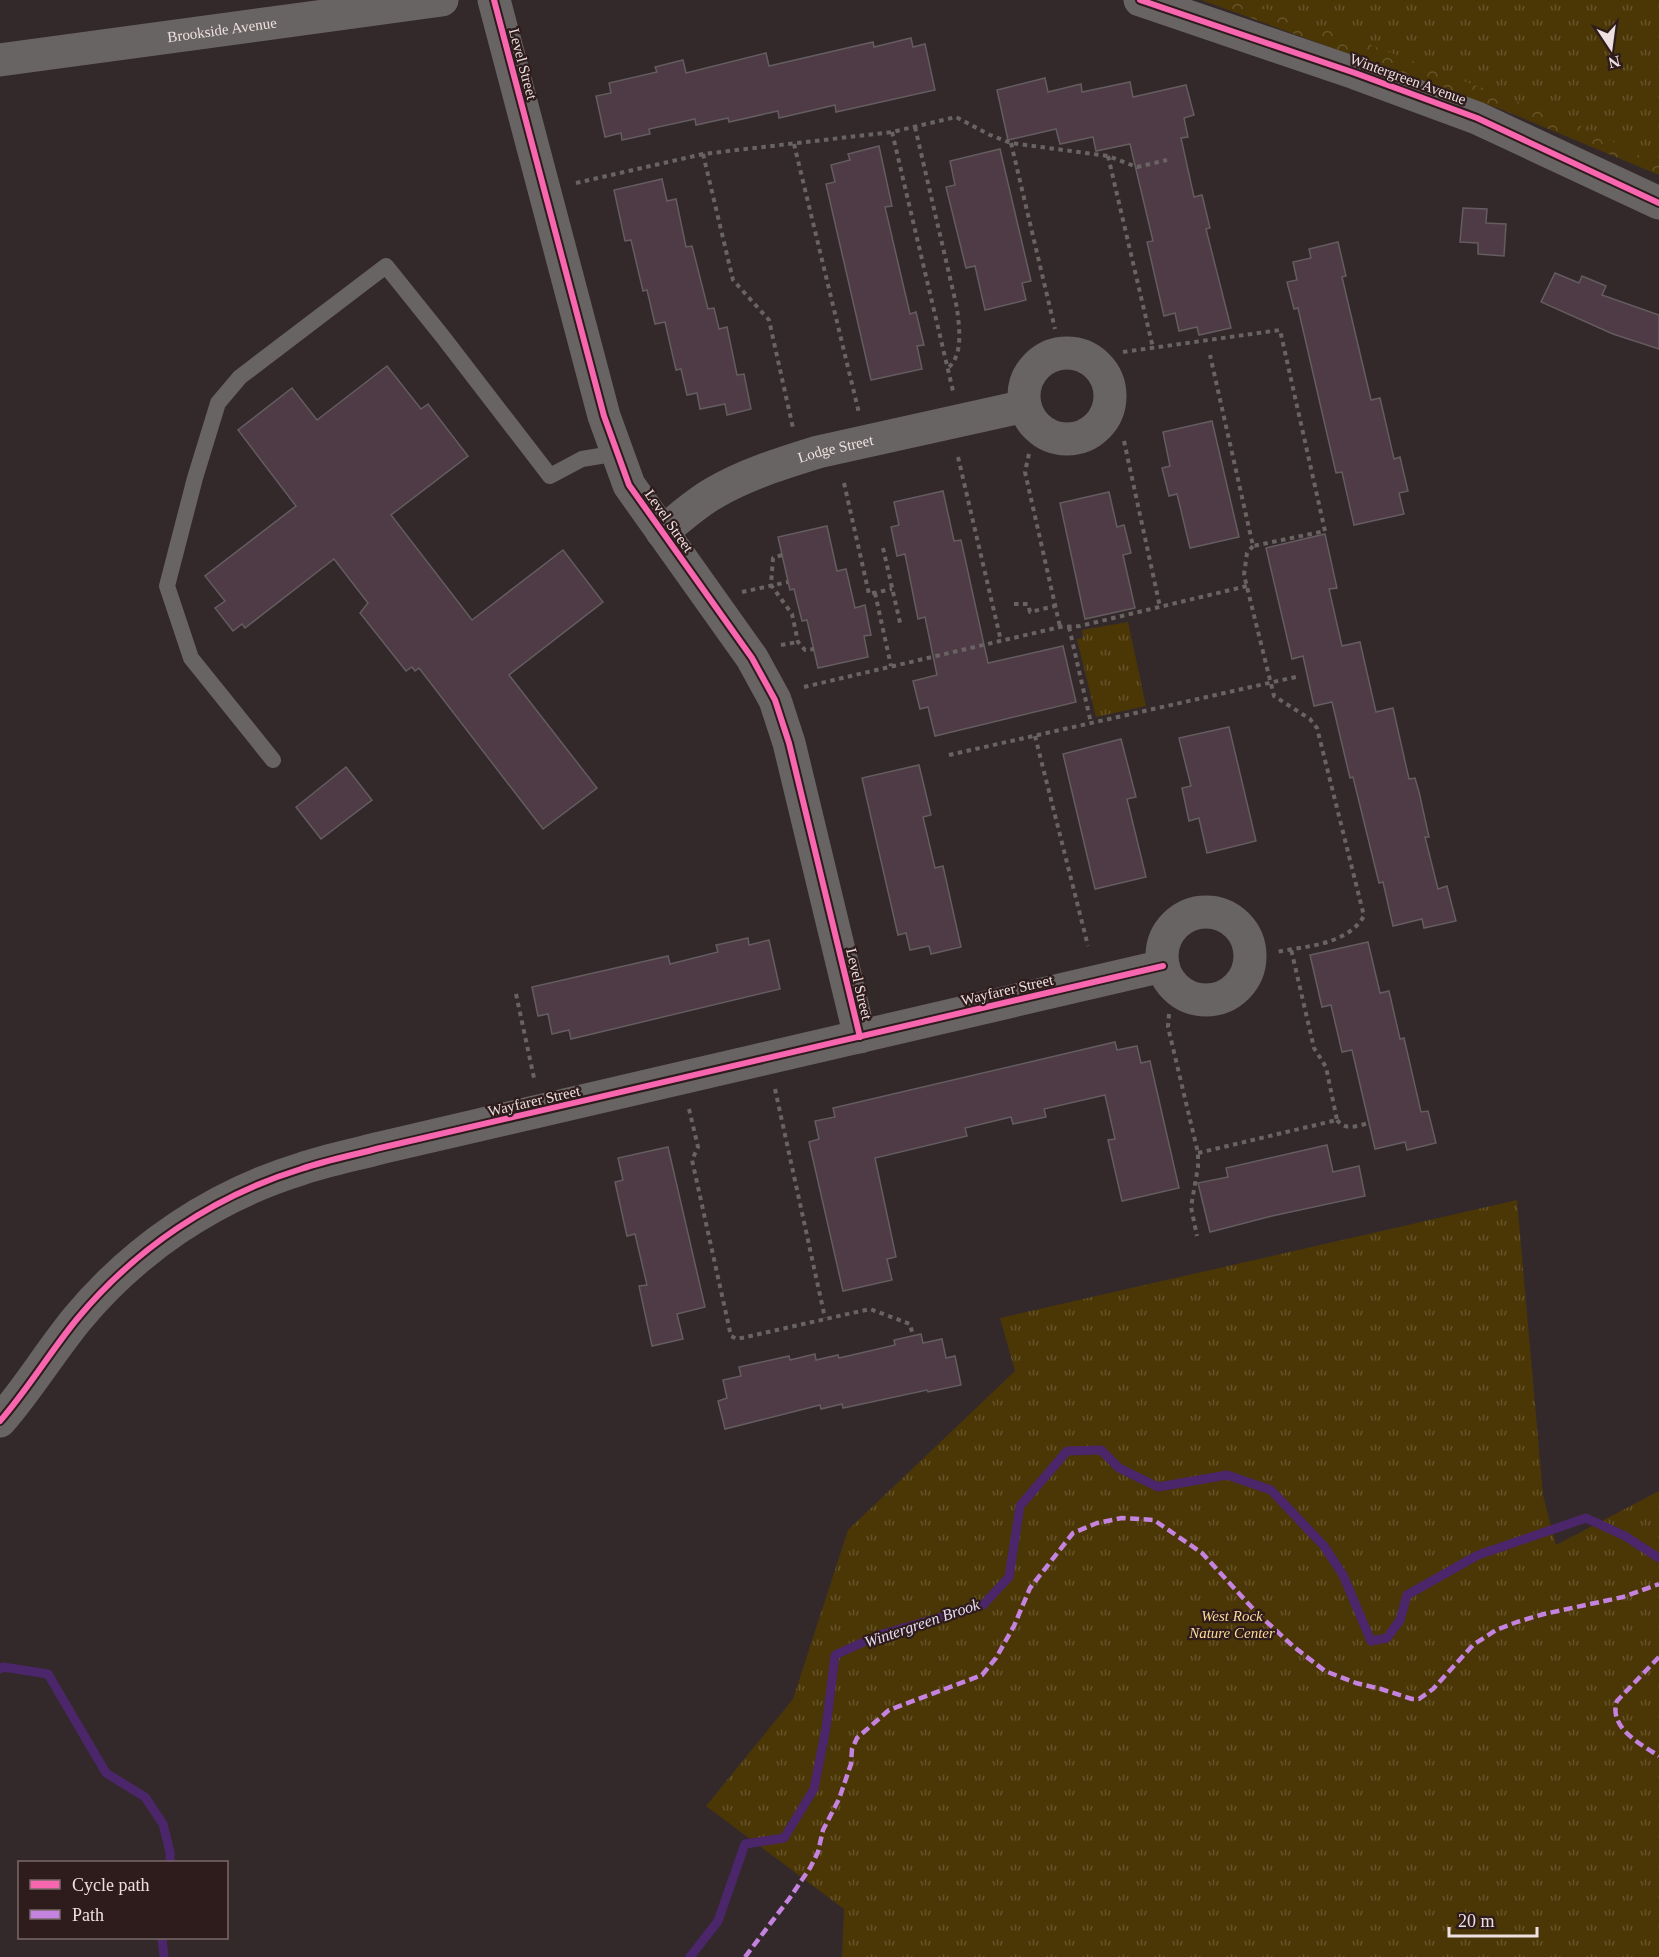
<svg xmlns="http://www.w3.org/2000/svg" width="1659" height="1957" font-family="'Times New Roman',serif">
  <defs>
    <pattern id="forest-crowns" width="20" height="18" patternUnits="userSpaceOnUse" patternTransform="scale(1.5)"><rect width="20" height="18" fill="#4b3606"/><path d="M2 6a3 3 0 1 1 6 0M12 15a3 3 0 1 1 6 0" fill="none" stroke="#65532a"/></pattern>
    <pattern id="park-tufts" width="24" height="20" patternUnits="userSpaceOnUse" patternTransform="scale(1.5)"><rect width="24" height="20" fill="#4b3606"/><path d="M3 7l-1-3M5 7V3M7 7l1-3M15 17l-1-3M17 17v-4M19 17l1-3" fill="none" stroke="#65532a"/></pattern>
  </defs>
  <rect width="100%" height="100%" fill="#33292a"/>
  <polygon fill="url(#forest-crowns)" points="1201,0 1659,0 1659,175 1503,110"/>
  <g fill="url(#park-tufts)">
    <polygon points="1239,0 1659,0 1659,166 1593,131 1355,39"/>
    <polygon points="1128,622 1146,706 1096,717 1077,639 1083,638 1082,630"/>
    <polygon points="1517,1200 1543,1495 1556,1545 1659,1491 1659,1957 842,1957 844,1909 706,1806 793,1699 848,1530 1015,1371 1000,1318"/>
  </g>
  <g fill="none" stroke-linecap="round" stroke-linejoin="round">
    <g stroke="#4c266b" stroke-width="9">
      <polyline points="0,1669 3,1667 48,1674 106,1773 145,1797 163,1824 170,1852 170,1862"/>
      <polyline points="162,1938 164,1957"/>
      <polyline points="690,1957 718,1921 745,1844 784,1838 814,1789 826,1728 835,1655 879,1635 983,1605 1009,1577 1020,1506 1067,1451 1101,1450 1119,1468 1158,1487 1227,1475 1271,1490 1324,1546 1343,1575 1371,1641 1387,1638 1400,1620 1407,1595 1478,1555 1586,1518 1625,1536 1659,1558"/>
    </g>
  </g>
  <g fill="#4e3b46" stroke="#645c5f" stroke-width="1.5">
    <polygon points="911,38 913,47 925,44 935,90 836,112 835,105 779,118 778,111 729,122 728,118 696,125 695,119 649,129 650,134 622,140 621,133 605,137 596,96 611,93 609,83 657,72 655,67 683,60 686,73 766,53 769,66 873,42 874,47"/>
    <polygon points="1045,78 1048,92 1081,84 1082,92 1130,82 1133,97 1186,85 1194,115 1184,118 1188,137 1181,138 1194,197 1202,195 1210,228 1206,229 1231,328 1199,335 1197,327 1179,331 1175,313 1164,316 1147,242 1153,241 1130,144 1096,151 1093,137 1060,144 1056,129 1008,140 997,90"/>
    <polygon points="879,146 892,206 885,207 910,314 916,312 924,345 917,346 922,369 871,380 826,184 835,182 831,165 850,160 848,154"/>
    <polygon points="1000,149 1031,281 1022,283 1026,300 985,310 975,266 966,268 946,187 955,185 950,161"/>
    <polygon points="662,179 667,201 676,199 686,247 692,246 708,309 714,308 719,329 727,327 737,375 744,374 751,409 727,415 725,404 700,409 697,393 687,395 681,369 676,370 665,322 655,324 647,290 643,291 631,240 625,241 614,190"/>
    <polygon points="1463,208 1487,209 1486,223 1506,224 1504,256 1478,254 1478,243 1460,242"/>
    <polygon points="1338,242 1346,276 1342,277 1371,400 1380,398 1394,459 1400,457 1408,491 1399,493 1404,514 1354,525 1342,472 1336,473 1298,308 1294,309 1287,282 1297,280 1293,262 1311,258 1309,249"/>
    <polygon points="1555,273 1579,283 1582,276 1606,286 1602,295 1659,315 1659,349 1613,334 1541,302"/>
    <polygon points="387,366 421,409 428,404 468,456 391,515 472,620 563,550 603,602 509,675 597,788 543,829 419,668 415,671 412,667 406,671 360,613 368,603 334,559 245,628 242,624 233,631 215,608 225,601 205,576 296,506 238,430 292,388 317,420"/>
    <polygon points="1212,421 1239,537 1190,548 1177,494 1169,496 1162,468 1170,466 1163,432"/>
    <polygon points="943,491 954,541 961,540 988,663 1063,646 1076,702 935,736 928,707 920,709 913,681 937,675 925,617 918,619 905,554 897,556 891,527 899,525 894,502"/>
    <polygon points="1109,492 1117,527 1124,525 1131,553 1123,555 1135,608 1085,619 1060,503"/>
    <polygon points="827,526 837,571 846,569 855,608 865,605 871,635 864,636 868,657 818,668 807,620 802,621 794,589 790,590 778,537"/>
    <polygon points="1325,534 1337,588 1329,589 1342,646 1360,642 1376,712 1393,708 1409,779 1415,778 1419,792 1429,837 1425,837 1438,889 1447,886 1456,921 1424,928 1422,919 1393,926 1383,882 1379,883 1353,777 1350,778 1332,702 1314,706 1303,656 1292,659 1266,548"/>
    <polygon points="1229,727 1256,841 1207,853 1199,818 1189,821 1182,788 1191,786 1179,738"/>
    <polygon points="1121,739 1136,797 1127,799 1146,877 1095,889 1063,754"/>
    <polygon points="919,765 931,815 923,817 935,868 943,866 961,947 931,954 929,946 910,950 906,933 898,935 862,778"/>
    <polygon points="346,767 372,800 321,839 296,807"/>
    <polygon points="748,938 749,945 769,940 780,989 571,1039 569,1030 552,1034 548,1014 538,1016 532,987 668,956 670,964 718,952 716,945"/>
    <polygon points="1368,942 1380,993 1389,991 1400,1039 1404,1038 1421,1112 1428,1111 1436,1143 1407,1150 1405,1142 1375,1149 1352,1050 1342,1052 1331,1005 1322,1007 1310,955"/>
    <polygon points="1115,1042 1117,1050 1137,1046 1141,1063 1150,1061 1179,1188 1122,1201 1108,1140 1115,1139 1105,1095 1044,1109 1046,1117 1013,1124 1011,1117 965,1128 967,1136 875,1158 896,1257 887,1259 892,1280 843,1291 809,1142 819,1139 815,1121 835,1117 833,1108 846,1105"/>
    <polygon points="1327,1145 1333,1172 1359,1166 1365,1196 1272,1216 1210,1232 1198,1183 1228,1177 1226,1168"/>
    <polygon points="668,1147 705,1307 677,1314 683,1339 652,1346 639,1286 647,1285 635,1234 627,1236 615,1182 623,1180 618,1158"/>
    <polygon points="921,1334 923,1343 942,1339 946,1358 955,1356 961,1385 928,1392 927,1390 843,1408 842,1404 821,1409 820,1405 725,1429 718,1401 727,1398 723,1380 741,1376 739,1367 789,1356 790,1360 815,1354 816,1360 838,1355 839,1358 895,1345 894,1340"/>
  </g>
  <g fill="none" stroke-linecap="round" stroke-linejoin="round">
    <g stroke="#696463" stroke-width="4" stroke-dasharray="4.5 4.5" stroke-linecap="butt">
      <path d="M915,127L957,308C959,327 964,354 948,368"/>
      <polyline points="892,132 953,391"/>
      <polyline points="1011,143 1055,329"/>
      <polyline points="794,144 859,413"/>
      <polyline points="703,154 733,280 769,320 793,428"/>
      <polyline points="1108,156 1153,348"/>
      <polyline points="576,183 703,154 892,132 956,117 990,135 1011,143 1108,156 1137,167 1167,160"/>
      <polyline points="1123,352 1280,330 1325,531 1253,546 1210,355"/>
      <polyline points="1124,441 1160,607"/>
      <polyline points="1029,454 1025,472 1060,627"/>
      <polyline points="958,457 1001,641"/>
      <polyline points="844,483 869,594 892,589"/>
      <path d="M1253,546L1247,553L1244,575L1274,696L1310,719L1317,728L1364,916C1347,945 1307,946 1276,952"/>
      <polyline points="883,548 901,627"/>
      <polyline points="782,555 773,558 771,585 792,614 798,642 805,650 814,649"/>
      <polyline points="742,592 788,582"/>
      <polyline points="875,593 891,666"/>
      <polyline points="1014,604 1028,604 1030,612 1055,606"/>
      <polyline points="1069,627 1091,723"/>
      <polyline points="781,645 798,642"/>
      <polyline points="804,687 1060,627 1080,626 1247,586"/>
      <polyline points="1035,736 1088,946"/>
      <polyline points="949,755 1300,676"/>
      <polyline points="516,994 534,1078"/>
      <polyline points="1169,1014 1168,1027 1198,1153 1198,1167 1191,1207 1197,1236"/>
      <polyline points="775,1089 825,1318"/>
      <polyline points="689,1109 698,1147 692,1160 731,1336 737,1339 870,1309 910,1324 913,1336"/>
      <path d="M1337,1120C1345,1131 1357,1126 1369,1123"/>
      <polyline points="1198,1153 1337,1120 1326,1067 1314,1048 1291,949"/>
    </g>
    <polyline stroke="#696464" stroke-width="16" points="273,760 191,658 167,586 195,478 218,403 240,377 386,266 443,337 550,476 582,459 618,453"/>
    <g stroke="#696464" stroke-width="33">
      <polyline points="494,0 604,416 629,485 752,658 775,700 789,743 860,1037"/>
      <polyline points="1140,0 1355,73 1477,118 1659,203"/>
      <path id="s1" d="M0,60L442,0"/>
      <circle cx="1067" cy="396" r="43"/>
      <path id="s2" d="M662,532C679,519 696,503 714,493C746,474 783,463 818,452L1025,406"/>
      <circle cx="1206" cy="956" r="44"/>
      <path d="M0,1421C28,1389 50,1352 77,1319C135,1249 213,1196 301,1169C327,1160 354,1155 380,1148L1163,966"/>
    </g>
    <g stroke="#c483df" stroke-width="4.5" stroke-dasharray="9 4.5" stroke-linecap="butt">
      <path d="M1659,1657L1617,1701C1608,1727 1640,1744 1659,1756"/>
      <polyline points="745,1957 789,1899 810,1868 818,1852 823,1830 839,1799 851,1764 852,1749 857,1738 889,1710 982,1675 996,1658 1014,1626 1030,1588 1073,1533 1097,1523 1122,1518 1154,1520 1202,1553 1256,1612 1294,1647 1325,1671 1356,1683 1381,1689 1412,1699 1419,1699 1433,1689 1473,1645 1496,1630 1517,1622 1544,1614 1623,1597 1659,1584"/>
    </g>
    <defs>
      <g id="cycleway">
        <polyline points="494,0 604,416 629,485 752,658 775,700 789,743 860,1037"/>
        <polyline points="1140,0 1355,73 1477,118 1659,203"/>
        <path d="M0,1421C28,1389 50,1352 77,1319C135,1249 213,1196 301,1169C327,1160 354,1155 380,1148L1163,966"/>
      </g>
    </defs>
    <use href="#cycleway" stroke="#2e1b1c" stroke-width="10"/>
    <use href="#cycleway" stroke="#f766af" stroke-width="6"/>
  </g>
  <g text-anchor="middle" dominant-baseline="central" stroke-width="4.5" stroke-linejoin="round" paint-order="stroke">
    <g font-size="15" fill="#eee0e0" stroke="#2e1b1c">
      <text stroke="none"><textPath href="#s1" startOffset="224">Brookside Avenue</textPath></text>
      <text transform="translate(523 64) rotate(75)">Level Street</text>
      <text transform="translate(1408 79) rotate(20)">Wintergreen Avenue</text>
      <text stroke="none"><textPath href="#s2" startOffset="195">Lodge Street</textPath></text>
      <text transform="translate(669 521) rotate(55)">Level Street</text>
      <text transform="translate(859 984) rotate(77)">Level Street</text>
      <text transform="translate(1007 990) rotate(-13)">Wayfarer Street</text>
      <text transform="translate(534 1101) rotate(-13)">Wayfarer Street</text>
    </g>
    <g font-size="15" font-style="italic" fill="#fdda96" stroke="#2e1b1c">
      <text x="1232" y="1616">West Rock<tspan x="1232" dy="17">Nature Center</tspan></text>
    </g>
    <g font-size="16" font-style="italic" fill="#e6dcf2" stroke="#2e1b1c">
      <text transform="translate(922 1623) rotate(-19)">Wintergreen Brook</text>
    </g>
  </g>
  <rect x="18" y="1861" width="210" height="78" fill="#2e1b1c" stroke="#7b6a6a" stroke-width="1.5"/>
  <rect x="30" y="1880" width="30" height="9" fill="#f766af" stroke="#7b6a6a" stroke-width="1.5"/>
  <text x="72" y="1891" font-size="18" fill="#eee0e0">Cycle path</text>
  <rect x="30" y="1910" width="30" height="9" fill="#c483df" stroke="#7b6a6a" stroke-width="1.5"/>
  <text x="72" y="1921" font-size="18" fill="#eee0e0">Path</text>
  <g transform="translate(1611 48) rotate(167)" stroke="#2e1b1c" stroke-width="4.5" paint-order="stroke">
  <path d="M0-4.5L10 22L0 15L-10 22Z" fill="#eee0e0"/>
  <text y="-9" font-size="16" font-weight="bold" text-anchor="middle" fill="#eee0e0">N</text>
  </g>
  <path d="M1449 1927v9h88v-9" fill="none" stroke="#eee0e0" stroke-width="3"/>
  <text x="1458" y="1927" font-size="18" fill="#eee0e0" stroke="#2e1b1c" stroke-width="4.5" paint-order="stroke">20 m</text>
</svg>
